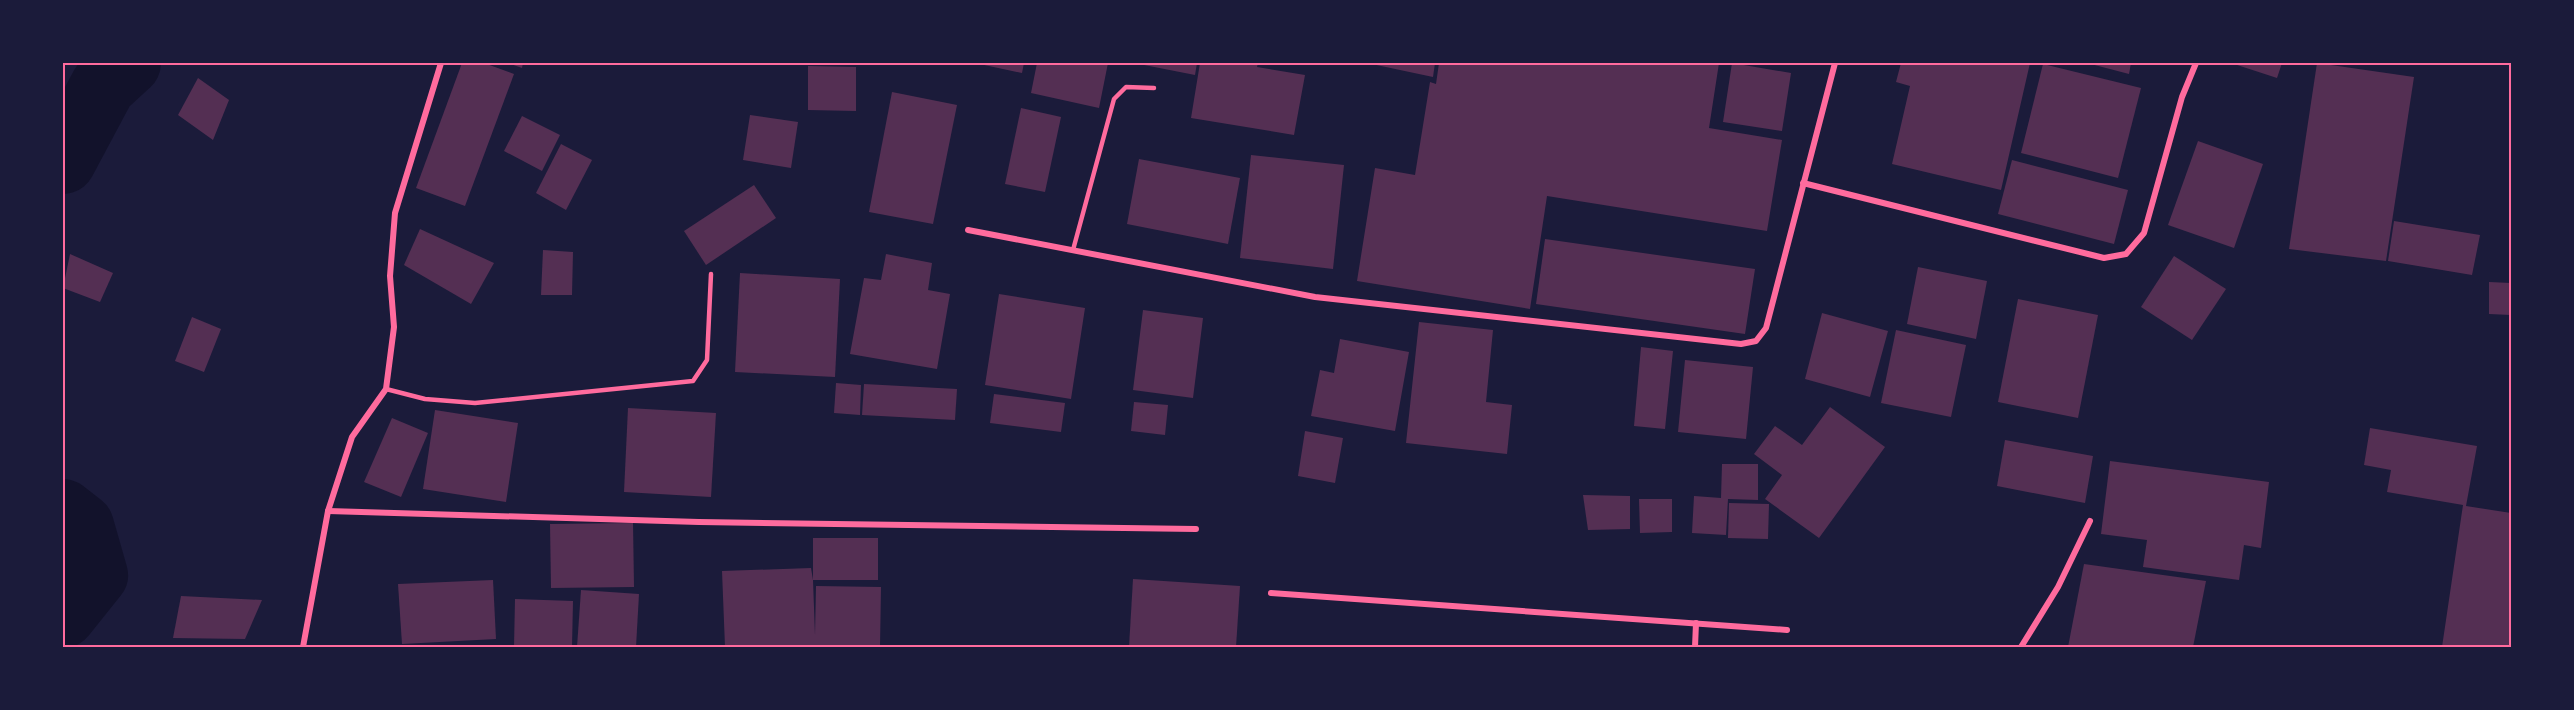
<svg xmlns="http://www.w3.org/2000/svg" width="2574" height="710" font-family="'PT Sans',sans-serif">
  <rect width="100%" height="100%" fill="#1b1b3a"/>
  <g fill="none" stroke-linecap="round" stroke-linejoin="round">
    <g stroke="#12122b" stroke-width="66">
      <polyline points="63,161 103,86 128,63"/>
      <polyline points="63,512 81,526 95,575 63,615"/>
    </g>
  </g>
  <g fill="#542f53">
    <polygon points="462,63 484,63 514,74 465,206 416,188"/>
    <polygon points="508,63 523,63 522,68"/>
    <polygon points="975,63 1024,63 1022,73"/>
    <polygon points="1037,63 1108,63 1099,108 1031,93"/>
    <polygon points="1134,63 1197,63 1195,75"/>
    <polygon points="1200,63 1258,63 1257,67 1305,75 1294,135 1191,118"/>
    <polygon points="1367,63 1435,63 1433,77"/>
    <polygon points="1439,63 1719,63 1709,128 1782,140 1767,231 1547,196 1530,309 1357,281 1375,168 1415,175 1430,82 1436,84"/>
    <polygon points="1732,63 1791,73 1782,131 1723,122"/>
    <polygon points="1901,63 2030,63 2001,190 1892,164 1910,86 1896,82"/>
    <polygon points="2087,63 2131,63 2129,74"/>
    <polygon points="2231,63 2282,63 2277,78"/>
    <polygon points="2317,63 2414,77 2386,261 2289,249"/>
    <polygon points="2043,64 2141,88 2118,178 2021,153"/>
    <polygon points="808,66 856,67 856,111 808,110"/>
    <polygon points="198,78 229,100 213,140 178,115"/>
    <polygon points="892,92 957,105 933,224 869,212"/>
    <polygon points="1021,108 1061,117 1045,192 1005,184"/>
    <polygon points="750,115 798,122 791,168 743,160"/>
    <polygon points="522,116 560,135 542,171 504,151"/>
    <polygon points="2198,141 2263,164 2234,248 2168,225"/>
    <polygon points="561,144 592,160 566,210 536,193"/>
    <polygon points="1251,155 1344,165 1333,269 1240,258"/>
    <polygon points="1139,159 1240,178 1228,244 1127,224"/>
    <polygon points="2012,160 2128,190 2114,244 1998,214"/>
    <polygon points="754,185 776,218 706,265 684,231"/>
    <polygon points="2394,221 2480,235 2472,275 2388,261"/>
    <polygon points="420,229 494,263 471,304 404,265"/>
    <polygon points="1545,239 1755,269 1745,334 1536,304"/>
    <polygon points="543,250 573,252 572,295 541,295"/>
    <polygon points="70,254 113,273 100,302 63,288"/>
    <polygon points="886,254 932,263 928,290 950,294 937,369 850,354 864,278 881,280"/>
    <polygon points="2174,256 2226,289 2192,340 2141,307"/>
    <polygon points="1918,267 1987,281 1976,339 1907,324"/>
    <polygon points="740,273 840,279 835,377 735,372"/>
    <polygon points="2489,282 2511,283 2511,315 2489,314"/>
    <polygon points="999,294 1085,308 1071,399 985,385"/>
    <polygon points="2018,299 2098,315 2078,418 1998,402"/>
    <polygon points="1143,310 1203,318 1193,398 1133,390"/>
    <polygon points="1822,313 1888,331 1870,397 1805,379"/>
    <polygon points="192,317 221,329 204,372 175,361"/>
    <polygon points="1419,322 1493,330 1486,402 1512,405 1507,454 1406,443"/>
    <polygon points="1896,330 1966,345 1951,417 1881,403"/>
    <polygon points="1340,339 1409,352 1395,431 1311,416 1320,370 1334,373"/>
    <polygon points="1641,347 1673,351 1665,429 1634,426"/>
    <polygon points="1685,360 1753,367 1746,439 1678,432"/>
    <polygon points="836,383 861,385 860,415 834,413"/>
    <polygon points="864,384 957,389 955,420 862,415"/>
    <polygon points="994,394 1065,403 1061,432 990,423"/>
    <polygon points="1134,402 1168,405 1165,435 1131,431"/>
    <polygon points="1830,407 1885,447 1819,538 1765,499 1782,475 1754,454 1775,426 1802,445"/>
    <polygon points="628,408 716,413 711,497 624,492"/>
    <polygon points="435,410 518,423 506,502 423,489"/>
    <polygon points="392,418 428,433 401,497 364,482"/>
    <polygon points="2370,428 2477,446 2466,506 2511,513 2511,647 2442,647 2463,505 2387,492 2391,470 2364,465"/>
    <polygon points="1305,431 1343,438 1335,483 1298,476"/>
    <polygon points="2005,440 2093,456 2085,503 1997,486"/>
    <polygon points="2110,461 2269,482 2261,548 2244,545 2239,580 2143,567 2147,540 2101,534"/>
    <polygon points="1722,464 1758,464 1758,500 1728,499 1726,535 1692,533 1694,496 1721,498"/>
    <polygon points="1583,495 1630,496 1630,529 1588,530"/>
    <polygon points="1639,499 1672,499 1672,532 1640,533"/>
    <polygon points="1729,503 1769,504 1768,539 1728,538"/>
    <polygon points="633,523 634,587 551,588 550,524"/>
    <polygon points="813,538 878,538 878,580 813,580 815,635 816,586 881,587 880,647 815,647 815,645 725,647 722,571 811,568 813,580"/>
    <polygon points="2084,564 2206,581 2193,647 2068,647"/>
    <polygon points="1133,579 1240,586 1236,647 1129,647"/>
    <polygon points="493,580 496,639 402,644 398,584"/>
    <polygon points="581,590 639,594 636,647 577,647"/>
    <polygon points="181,596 262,600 245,639 173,638"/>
    <polygon points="515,599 573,601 572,647 514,647"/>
  </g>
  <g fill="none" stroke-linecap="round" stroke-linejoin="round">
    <g stroke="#ff6b9d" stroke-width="4.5">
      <polyline points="1073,250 1114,99 1126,87 1154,88"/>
      <polyline points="386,389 425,399 475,403 693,381 707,360 711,274"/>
    </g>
    <g stroke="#ff6b9d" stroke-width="6">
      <polyline points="1803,183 2104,258 2126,254 2144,233 2182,97 2196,63"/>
      <polyline points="968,230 1315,297 1741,344 1756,341 1766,328 1835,63"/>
      <polyline points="328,511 699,522 1196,529"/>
      <polyline points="1271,593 1787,630"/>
      <polyline points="303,647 328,511 352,437 386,389 394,327 390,276 395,213 441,63"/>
      <polyline points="1695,647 1696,623"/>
      <polyline points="2021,647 2058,587 2090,521"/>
    </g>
  </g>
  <rect width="2574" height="710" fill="none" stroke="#1b1b3a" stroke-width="129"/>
  <rect x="64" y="64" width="2446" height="582" fill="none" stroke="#ff6b9d" stroke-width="2"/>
</svg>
